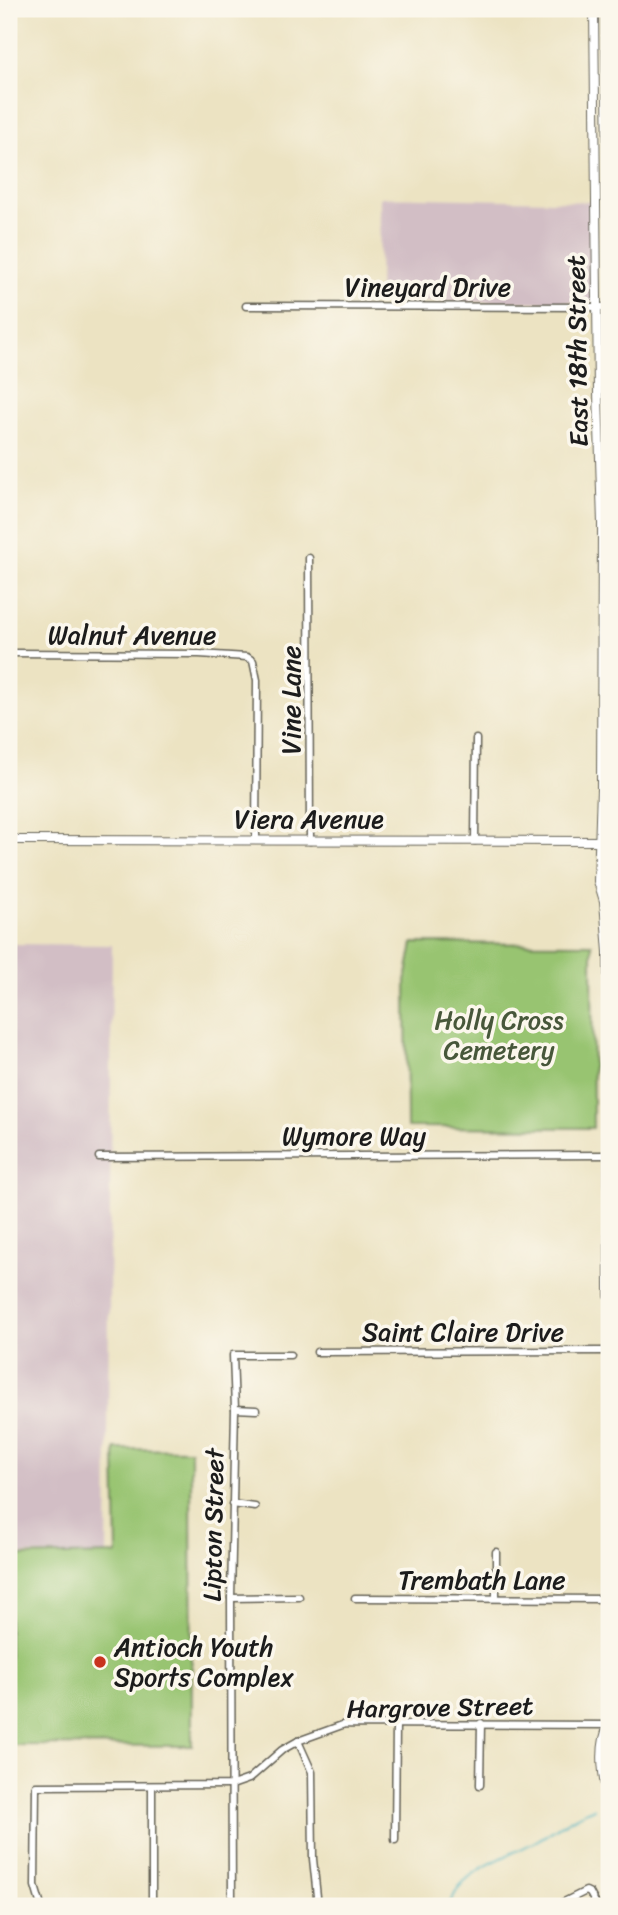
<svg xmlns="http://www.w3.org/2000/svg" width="618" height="1915" font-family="Sriracha,sans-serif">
  <rect width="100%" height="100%" fill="#fbf7ec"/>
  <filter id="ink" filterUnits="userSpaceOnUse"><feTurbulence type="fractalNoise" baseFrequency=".0143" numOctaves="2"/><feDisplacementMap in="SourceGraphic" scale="14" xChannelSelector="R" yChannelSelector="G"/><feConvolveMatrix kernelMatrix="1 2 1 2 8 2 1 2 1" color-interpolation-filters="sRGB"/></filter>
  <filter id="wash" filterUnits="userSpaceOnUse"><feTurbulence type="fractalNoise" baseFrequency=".00686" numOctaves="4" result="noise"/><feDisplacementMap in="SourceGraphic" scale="28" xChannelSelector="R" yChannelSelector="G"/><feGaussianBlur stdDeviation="1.57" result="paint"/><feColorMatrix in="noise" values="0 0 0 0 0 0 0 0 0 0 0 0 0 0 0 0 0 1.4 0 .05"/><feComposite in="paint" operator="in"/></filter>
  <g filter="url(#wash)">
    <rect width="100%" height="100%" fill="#ece3c2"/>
    <g fill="#d2bec5">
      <polygon points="380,197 593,202 594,302 379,302"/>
      <polygon points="9,944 112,945 107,1554 9,1554"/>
    </g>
    <g fill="#98c471" stroke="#5a7046" stroke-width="2">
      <polygon points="413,943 592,944 593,1128 407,1127 406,980"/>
      <polygon points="115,1449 191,1450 192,1746 9,1745 9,1556 117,1554"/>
    </g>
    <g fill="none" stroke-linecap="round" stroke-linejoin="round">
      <path stroke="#42b1be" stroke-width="2" d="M448,1906C452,1900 455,1893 459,1887C478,1864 513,1855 538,1840C558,1828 571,1817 594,1808"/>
    </g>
  </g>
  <g filter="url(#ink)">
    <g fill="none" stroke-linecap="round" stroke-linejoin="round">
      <defs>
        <g id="street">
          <polyline points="246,306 609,307"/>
          <polyline points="309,558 310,841"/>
          <polyline points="9,653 199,654 247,657 253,661 257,680 256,840"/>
          <polyline points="475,841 476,739"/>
          <polyline points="99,1157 608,1155"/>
          <polyline points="317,1352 609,1351"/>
          <polyline points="235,1409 256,1410"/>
          <polyline points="232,1504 255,1507"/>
          <polyline points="496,1597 496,1552"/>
          <polyline points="231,1598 299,1597"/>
          <polyline points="355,1598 609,1599"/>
          <polyline points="298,1741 312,1772 313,1859 318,1906"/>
          <polyline points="480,1785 481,1723"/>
          <polyline points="152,1786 152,1906"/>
          <polyline points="395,1840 396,1724"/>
          <polyline points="41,1906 35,1886 36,1786 232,1785 249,1779 282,1750 298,1741 345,1724 609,1725"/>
          <polyline points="232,1906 231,1598 235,1409 233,1355 290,1355"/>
          <polyline points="556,1906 586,1891 590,1893 597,1906"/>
        </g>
        <g id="secondary">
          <polyline points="594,9 598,393 602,524 601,789 598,881 604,901 608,952 609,1296"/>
          <polyline points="606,9 609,236"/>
          <polyline points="9,840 609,841"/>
          <polyline points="605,898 609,883"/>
          <polyline points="609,1698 609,1727"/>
          <path d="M609,1725C597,1747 603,1780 609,1803"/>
        </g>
      </defs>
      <use href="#street" stroke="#656256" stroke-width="9"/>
      <use href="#secondary" stroke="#656256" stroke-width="10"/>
      <use href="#street" stroke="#fff" stroke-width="6"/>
      <use href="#secondary" stroke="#fff" stroke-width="8"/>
    </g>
  </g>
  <circle fill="#c8321e" stroke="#fbf7ec" stroke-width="2.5" cx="100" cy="1662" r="7"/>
  <g text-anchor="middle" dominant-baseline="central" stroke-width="7" stroke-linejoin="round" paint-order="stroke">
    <g font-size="26" fill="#1c1c1c" stroke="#fbf7ec">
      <text x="428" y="287">Vineyard Drive</text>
      <text transform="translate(577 351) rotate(-91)">East 18th Street</text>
      <text x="132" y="635">Walnut Avenue</text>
      <text transform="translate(291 700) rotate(-90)">Vine Lane</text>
      <text x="309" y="819">Viera Avenue</text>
      <text x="354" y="1136">Wymore Way</text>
      <text x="463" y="1332">Saint Claire Drive</text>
      <text transform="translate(213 1525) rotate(-89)">Lipton Street</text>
      <text x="482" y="1580">Trembath Lane</text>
      <text transform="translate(440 1707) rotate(-1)">Hargrove Street</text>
    </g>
    <g font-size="26" fill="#47573a" stroke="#fbf7ec">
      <text x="499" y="1020">Holly Cross<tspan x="499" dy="30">Cemetery</tspan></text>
    </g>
    <g font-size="26" fill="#1c1c1c" stroke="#fbf7ec" text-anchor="start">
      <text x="114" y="1647">Antioch Youth<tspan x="114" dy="30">Sports Complex</tspan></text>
    </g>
  </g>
  <rect width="618" height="1915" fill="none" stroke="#fbf7ec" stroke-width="35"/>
</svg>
